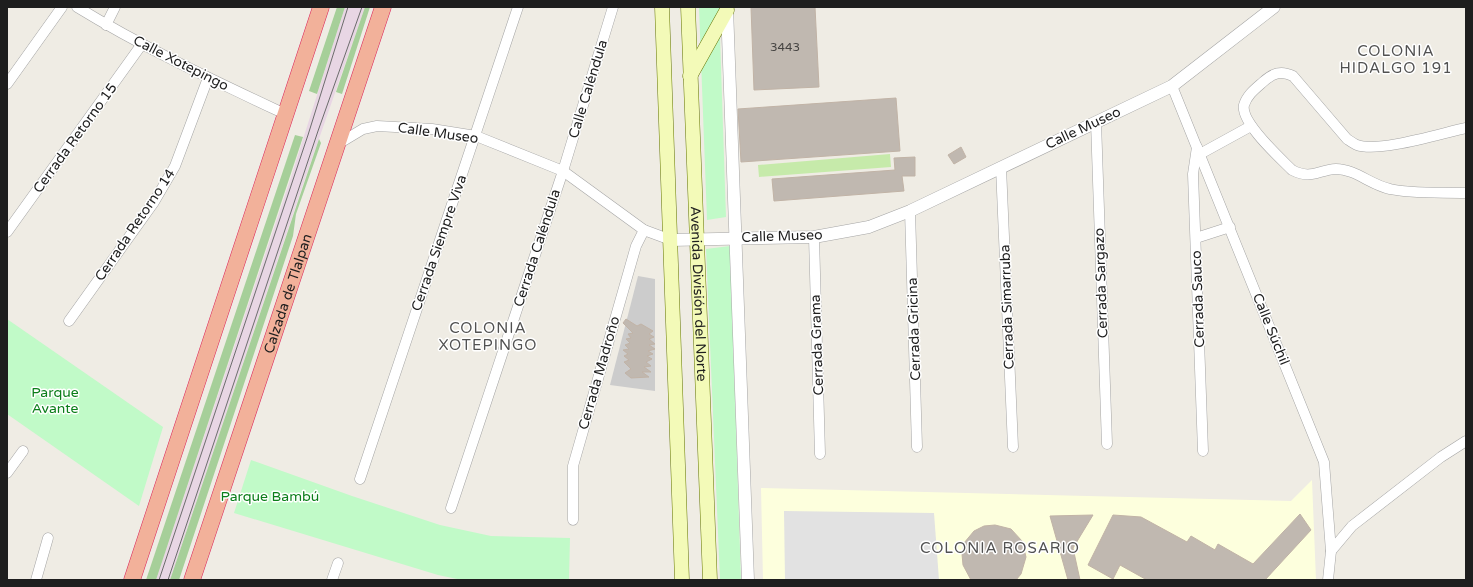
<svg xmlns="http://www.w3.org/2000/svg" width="1473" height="587" font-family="'Varela Round',sans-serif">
  <rect width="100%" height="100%" fill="#efece4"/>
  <polygon fill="#e8d6e4" points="345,7 365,7 306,176 170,580 156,580 290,180"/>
  <polygon fill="#fdffdd" points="1312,480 1316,580 763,580 761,488 1291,501"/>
  <polygon fill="#ccc" points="638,276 655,279 655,391 610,385"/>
  <polygon fill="#c6eaaa" points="890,154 891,167 759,177 758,165"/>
  <g fill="#a6cf99">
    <polygon points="337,7 345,7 317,94 309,91"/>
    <polygon points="365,7 370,7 342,94 336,92"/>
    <polygon points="295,135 303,137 156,580 146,580"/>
    <polygon points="319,139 321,143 296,214 293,236 179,580 170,580"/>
  </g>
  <g fill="#c1fac8">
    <polygon points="699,7 719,7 726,217 707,220"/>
    <polygon points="730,246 741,580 720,580 706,249"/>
    <polygon points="7,319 163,427 139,506 7,414"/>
    <polygon points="251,460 352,496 440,525 491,536 570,538 569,580 462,580 438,575 234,513"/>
  </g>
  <polygon fill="#e2e2e2" points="784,511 934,513 939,580 785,580"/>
  <g fill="#c0b8b0" stroke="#c1b3a6">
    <polygon points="751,7 815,7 819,87 754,90"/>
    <polygon points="896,98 900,151 741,162 738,109"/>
    <polygon points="961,147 966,157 954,164 948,155"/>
    <polygon points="915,157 915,176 902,176 904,191 774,201 772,179 895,170 894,158"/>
    <polygon points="626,319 637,326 641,324 653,331 649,334 654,337 649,339 655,344 649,345 655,349 648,351 653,354 647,356 652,359 646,362 651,366 644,367 651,372 642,372 649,377 631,378 625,373 631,369 624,362 629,360 624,356 628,354 623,350 629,349 625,345 630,343 626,339 631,338 628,334 633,333 623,323"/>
    <polygon points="1300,514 1311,530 1265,580 1147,580 1120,565 1113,579 1088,565 1113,515 1141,517 1187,542 1191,536 1215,550 1218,544 1253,564"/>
    <polygon points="1093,515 1073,548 1080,580 1068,580 1050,516"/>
    <polygon points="995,525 1011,529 1022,541 1026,557 1021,574 1016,580 971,580 963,565 962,554 964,543 974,531 984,526"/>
  </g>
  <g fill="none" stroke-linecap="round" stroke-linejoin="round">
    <defs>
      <g id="minor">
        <path d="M77,7C144,48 215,81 287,115"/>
        <polyline points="106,25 115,7"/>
        <polyline points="7,84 62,7"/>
        <polyline points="1172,86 1324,462 1331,551 1328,580"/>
        <polyline points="1096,122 1107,444"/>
        <path d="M1466,128C1442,133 1379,153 1357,145C1354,144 1350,141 1347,139L1293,76C1281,70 1273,73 1263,82C1255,89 1247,95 1244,105C1240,122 1280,158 1292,170C1311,180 1318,170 1336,169C1355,169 1371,185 1390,189C1410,194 1444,192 1466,193"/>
        <polyline points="338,144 363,129 377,126 432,129 476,136 563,171 644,230 671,240"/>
        <polyline points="1197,147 1193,174 1203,451"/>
        <polyline points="1200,154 1251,126"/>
        <polyline points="1001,167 1013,447"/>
        <polyline points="910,211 917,447"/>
        <polyline points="7,232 142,44"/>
        <polyline points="814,237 820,454"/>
        <polyline points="1196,238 1230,227"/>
        <polyline points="69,321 154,202 175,166 208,78"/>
        <polyline points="7,473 23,451"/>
        <polyline points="360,479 518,7"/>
        <polyline points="451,508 563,171 613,7"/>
        <polyline points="573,520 573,466 636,246 644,230"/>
        <polyline points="1331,551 1352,526 1441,457 1466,441"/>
        <polyline points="36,580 48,538"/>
        <polyline points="332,580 338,563"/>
      </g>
      <g id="tertiary">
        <polyline points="727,8 748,580"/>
        <polyline points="671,240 814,237 869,227 910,211 1172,86 1274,7"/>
      </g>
      <g id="secondary">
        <polyline points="662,7 682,580"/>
        <path id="s1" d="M688,7L710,580"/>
        <polyline points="690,76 727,10"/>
      </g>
      <g id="trunk">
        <polyline points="132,580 321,7"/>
        <path id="s2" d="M192,580L383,7"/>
      </g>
    </defs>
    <use href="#minor" stroke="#a5a5a5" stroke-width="11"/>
    <use href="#tertiary" stroke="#a5a5a5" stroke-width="13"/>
    <use href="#secondary" stroke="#657604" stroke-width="15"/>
    <use href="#trunk" stroke="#db235a" stroke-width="17"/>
    <use href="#minor" stroke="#fff" stroke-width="10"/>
    <use href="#tertiary" stroke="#fff" stroke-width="12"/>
    <use href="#secondary" stroke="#f3fab8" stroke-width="14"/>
    <use href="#trunk" stroke="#f2b19a" stroke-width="16"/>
    <g stroke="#6c6c6c" stroke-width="1">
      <polyline points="159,580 308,135 348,7"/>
      <polyline points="168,580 318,131 362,7"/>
    </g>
  </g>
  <g text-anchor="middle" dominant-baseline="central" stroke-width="3" stroke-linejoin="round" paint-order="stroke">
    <g font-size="12" fill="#464442">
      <text x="785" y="47">3443</text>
    </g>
    <g font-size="14" fill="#1e1e1e" stroke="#fff">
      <text transform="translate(181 63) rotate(27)">Calle Xotepingo</text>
      <text transform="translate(588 89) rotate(-73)">Calle Caléndula</text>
      <text transform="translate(1083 128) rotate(-25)">Calle Museo</text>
      <text transform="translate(438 133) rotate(8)">Calle Museo</text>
      <text transform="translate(75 138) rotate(-54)">Cerrada Retorno 15</text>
      <text transform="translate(135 225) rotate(-56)">Cerrada Retorno 14</text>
      <text transform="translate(782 236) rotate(-2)">Calle Museo</text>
      <text transform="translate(439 243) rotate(-71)">Cerrada Siempre Viva</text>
      <text transform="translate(537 248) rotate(-72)">Cerrada Caléndula</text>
      <text transform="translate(1101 283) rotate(-92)">Cerrada Sargazo</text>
      <text stroke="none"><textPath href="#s2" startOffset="302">Calzada de Tlalpan</textPath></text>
      <text stroke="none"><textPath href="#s1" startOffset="287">Avenida División del Norte</textPath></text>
      <text transform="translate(1198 299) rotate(-92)">Cerrada Sauco</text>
      <text transform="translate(1007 307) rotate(-92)">Cerrada Simarruba</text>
      <text transform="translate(914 329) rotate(-92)">Cerrada Gricina</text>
      <text transform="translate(1271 329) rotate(68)">Calle Súchil</text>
      <text transform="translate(817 345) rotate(-92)">Cerrada Grama</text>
      <text transform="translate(599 373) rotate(-74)">Cerrada Madroño</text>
    </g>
    <g font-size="14" fill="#0b7e1a" stroke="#fff">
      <text x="55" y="392">Parque<tspan x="55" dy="16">Avante</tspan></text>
      <text x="270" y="496">Parque Bambú</text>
    </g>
    <g font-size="15" letter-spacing="1" fill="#515151" stroke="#fff">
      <text x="1396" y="51">COLONIA<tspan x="1396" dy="17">HIDALGO 191</tspan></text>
      <text x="488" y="328">COLONIA<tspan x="488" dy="17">XOTEPINGO</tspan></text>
      <text x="1000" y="548">COLONIA ROSARIO</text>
    </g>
  </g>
  <rect width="1473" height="587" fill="none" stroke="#1e1e1e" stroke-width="16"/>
</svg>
